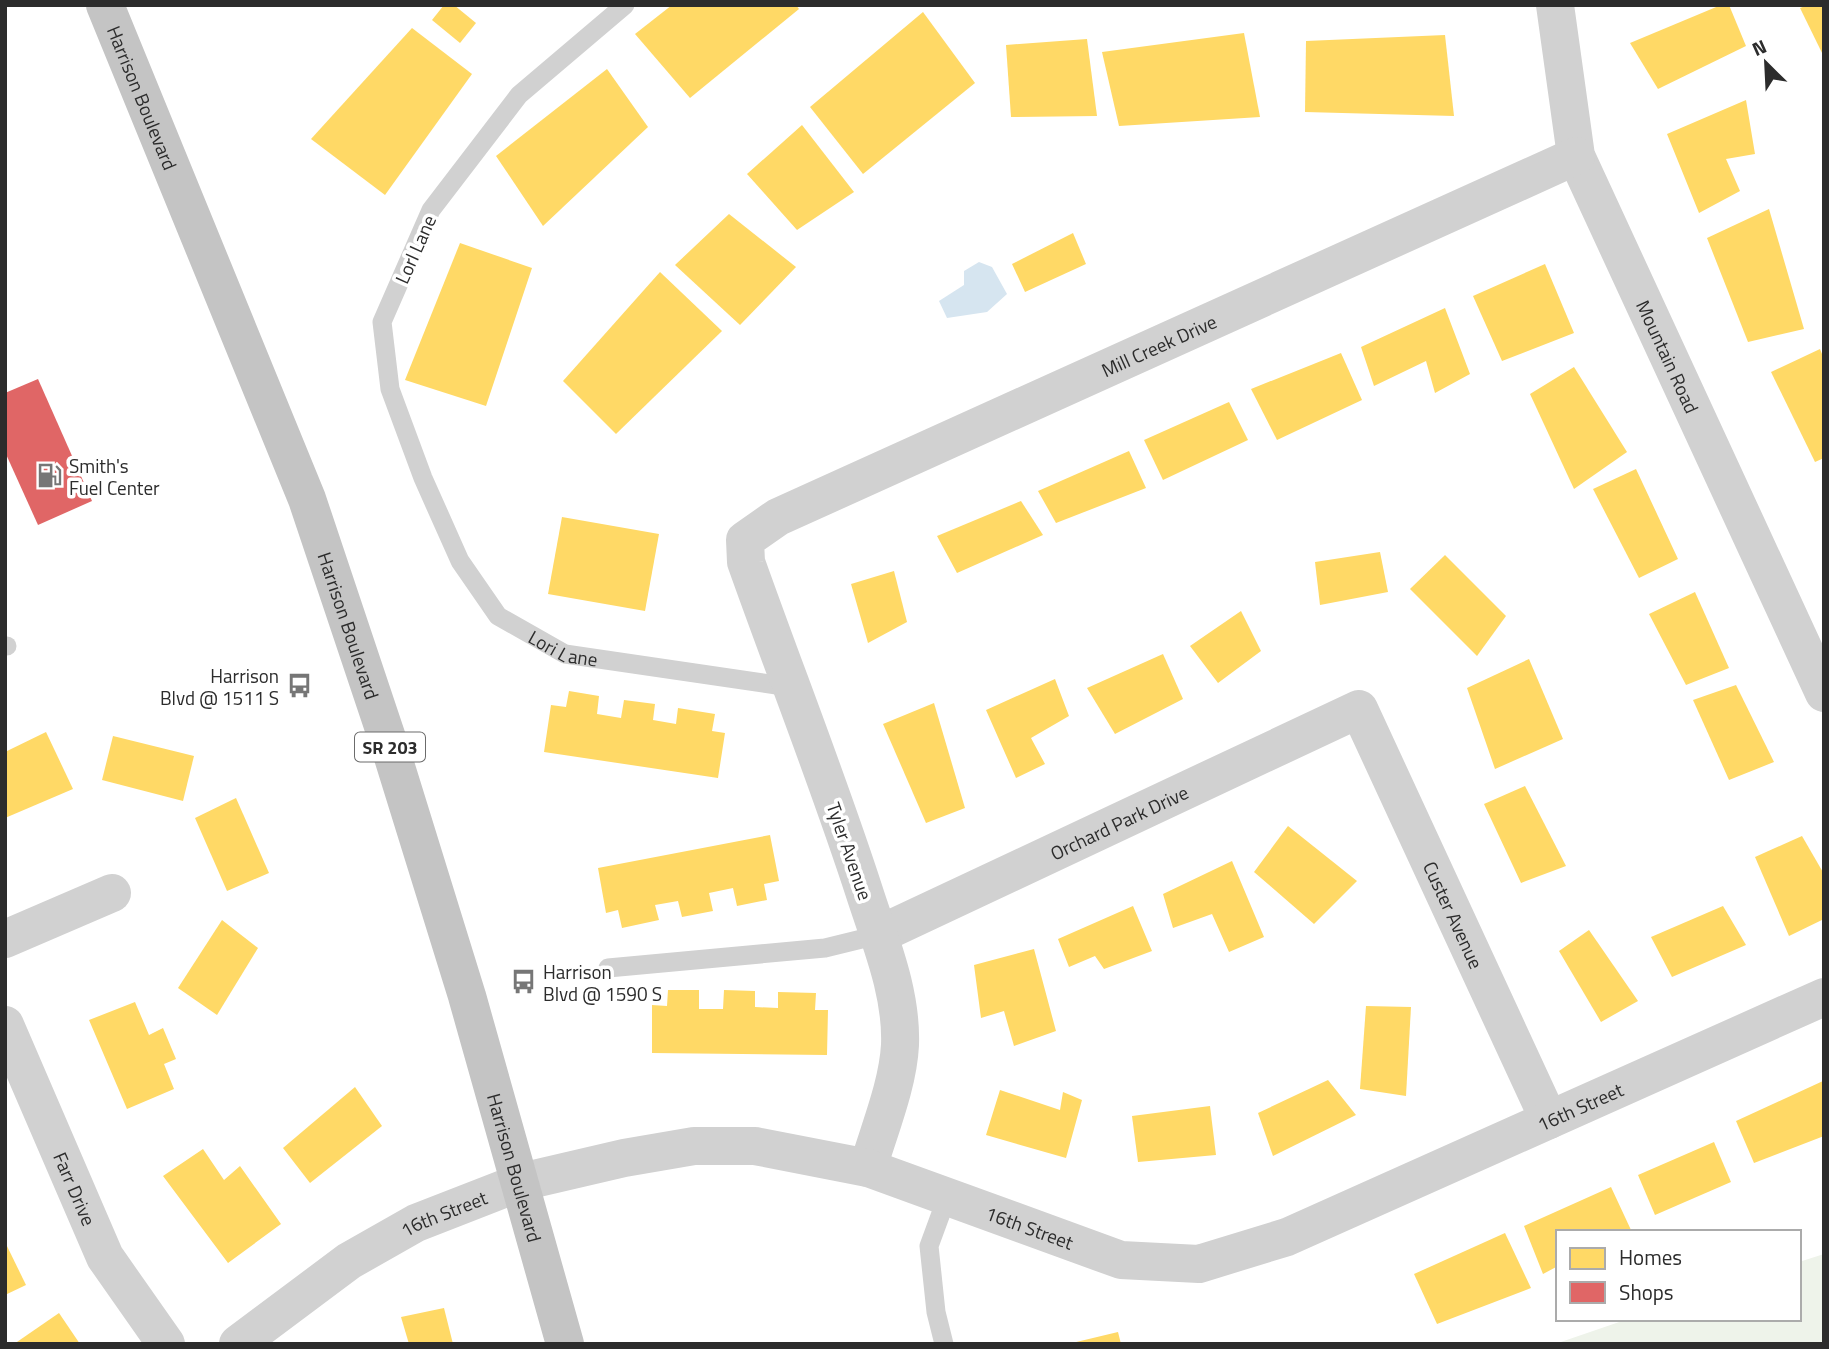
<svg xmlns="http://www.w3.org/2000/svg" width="1829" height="1349" font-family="'Titillium Web',sans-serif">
  <rect width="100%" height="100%" fill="#fff"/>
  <polygon fill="#eef3ea" points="1824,1254 1824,1344 1555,1344 1628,1319 1799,1319 1799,1262"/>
  <polygon fill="#d6e5f0" points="979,262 992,267 1007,294 987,312 947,318 939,301 964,285 964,271"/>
  <g fill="#ffd966">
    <polygon points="444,5 454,5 476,23 460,43 432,20"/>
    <polygon points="672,5 796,5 799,9 690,98 635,34"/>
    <polygon points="1721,5 1729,5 1746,46 1658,89 1630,43"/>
    <polygon points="1808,5 1824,5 1824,57 1800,8"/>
    <polygon points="923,12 975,83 863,174 810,107"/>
    <polygon points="412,28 472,74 385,195 311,139"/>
    <polygon points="1244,33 1260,117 1119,126 1102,52"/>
    <polygon points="1445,35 1454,116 1305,112 1306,41"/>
    <polygon points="1087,39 1097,116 1011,117 1006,45"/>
    <polygon points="607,69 648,127 543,226 496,156"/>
    <polygon points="1746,100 1755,154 1726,159 1740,191 1699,213 1667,134"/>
    <polygon points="802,125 854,192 797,230 747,174"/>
    <polygon points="1769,209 1804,329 1748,342 1707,238"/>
    <polygon points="729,214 796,267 740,325 675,265"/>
    <polygon points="1073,233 1086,264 1025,292 1012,264"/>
    <polygon points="460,243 532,268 486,406 405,380"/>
    <polygon points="1545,264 1574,333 1502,361 1473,296"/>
    <polygon points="660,272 722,331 616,434 563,381"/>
    <polygon points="1445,308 1470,374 1435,393 1426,361 1374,386 1361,347"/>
    <polygon points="1820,349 1824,359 1824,458 1815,462 1771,372"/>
    <polygon points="1341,353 1362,400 1277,440 1251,389"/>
    <polygon points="1574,367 1627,452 1574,489 1530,394"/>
    <polygon points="1229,402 1248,440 1163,480 1144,440"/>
    <polygon points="1129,451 1146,488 1056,523 1038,491"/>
    <polygon points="1636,469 1678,559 1639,578 1593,489"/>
    <polygon points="1021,501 1043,535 957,573 937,536"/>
    <polygon points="562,517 659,534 645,611 548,594"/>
    <polygon points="1380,552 1388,592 1320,605 1315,562"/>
    <polygon points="1445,555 1506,616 1477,656 1410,589"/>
    <polygon points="894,571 907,622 868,643 851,584"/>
    <polygon points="1695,592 1729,668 1686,685 1649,614"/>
    <polygon points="1241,611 1261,651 1218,683 1190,646"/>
    <polygon points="1163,654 1183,699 1115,734 1087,688"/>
    <polygon points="1529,659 1563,739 1495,769 1467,688"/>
    <polygon points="1055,679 1069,716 1031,738 1045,764 1016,778 986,710"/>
    <polygon points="1736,685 1774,762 1729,780 1693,700"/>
    <polygon points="569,691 599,696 597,714 621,718 624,700 655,704 653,720 676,724 678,708 715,714 712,731 725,733 718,778 544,752 551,705 566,707"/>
    <polygon points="934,703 965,808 926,823 883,724"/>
    <polygon points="46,732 73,789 5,818 5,752"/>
    <polygon points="113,736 194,756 183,801 102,780"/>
    <polygon points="1525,786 1566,866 1521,883 1484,804"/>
    <polygon points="236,798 269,873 227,891 195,818"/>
    <polygon points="1288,826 1357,881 1314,924 1254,872"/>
    <polygon points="770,835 779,881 764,884 767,900 737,906 733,888 709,893 713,911 682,917 678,901 655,905 659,920 622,928 618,910 606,913 598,868"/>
    <polygon points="1802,836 1824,874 1824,919 1789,936 1755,857"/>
    <polygon points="1232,861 1264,937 1229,952 1212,914 1173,928 1163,894"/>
    <polygon points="1133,906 1152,951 1104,969 1095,956 1069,967 1058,939"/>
    <polygon points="1723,906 1746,945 1672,977 1651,937"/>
    <polygon points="222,920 258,948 217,1015 178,988"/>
    <polygon points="1589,930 1638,1001 1601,1022 1559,951"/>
    <polygon points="1034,949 1056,1031 1014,1046 1004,1011 981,1018 974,965"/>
    <polygon points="668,990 699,990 699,1009 723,1009 724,990 755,991 755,1007 778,1008 778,992 816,993 815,1010 828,1010 827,1055 652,1053 652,1005 667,1006"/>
    <polygon points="135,1002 149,1035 163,1028 176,1059 164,1064 174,1089 127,1109 89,1020"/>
    <polygon points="1366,1006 1411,1007 1406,1096 1360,1089"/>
    <polygon points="1328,1080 1356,1115 1273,1156 1258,1113"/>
    <polygon points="1823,1081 1824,1136 1754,1163 1736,1121"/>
    <polygon points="355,1087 382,1126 310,1183 283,1148"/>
    <polygon points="1000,1090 1060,1110 1063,1092 1082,1100 1066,1158 986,1135"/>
    <polygon points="1210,1106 1216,1155 1138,1162 1132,1116"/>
    <polygon points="1714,1142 1731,1182 1655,1215 1638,1175"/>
    <polygon points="203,1149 224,1180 240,1166 281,1224 228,1263 163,1176"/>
    <polygon points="1611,1187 1631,1230 1627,1232 1558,1232 1558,1266 1543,1274 1524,1226"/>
    <polygon points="1505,1233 1531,1288 1437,1324 1414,1274"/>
    <polygon points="5,1242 26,1285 5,1295"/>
    <polygon points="444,1308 453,1344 409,1344 401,1317"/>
    <polygon points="59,1313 80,1344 14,1344"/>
    <polygon points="1118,1332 1121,1344 1072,1344 1072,1343"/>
  </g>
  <polygon fill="#e06666" points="38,379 92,501 38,525 5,452 5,393"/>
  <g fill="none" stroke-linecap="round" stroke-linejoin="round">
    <g stroke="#d1d1d1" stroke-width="19">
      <path id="s1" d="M625,5L519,95L431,210L382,322L390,389L423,478L460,561L498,616L565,654L790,687"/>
      <polyline points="5,646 7,646"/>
      <polyline points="608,968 825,948 878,935"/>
      <polyline points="944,1344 936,1312 929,1246 947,1197"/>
    </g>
    <g stroke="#d1d1d1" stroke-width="38">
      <path id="s2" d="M1555,5L1576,156L1824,693"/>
      <path id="s3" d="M878,935L1359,709L1549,1120"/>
      <polyline points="5,939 112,893"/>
      <path id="s4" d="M5,1025L105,1257L166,1344"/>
      <path id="s5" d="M868,1168C879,1130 898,1085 900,1045C902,992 880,941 864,891C828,780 785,672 746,562L745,540L778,517L1576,156"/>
      <path id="s6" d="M521,1182L624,1158L694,1146H755L868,1168L1121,1260L1199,1264L1287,1237L1824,997"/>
    </g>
    <path stroke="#d1d1d1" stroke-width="38" id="s7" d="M238,1344L349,1261L416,1223L521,1182"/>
    <path stroke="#c4c4c4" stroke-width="38" id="s8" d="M105,5L307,499L388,741L467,996L565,1344"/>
  </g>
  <defs>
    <symbol id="fuel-bare" viewBox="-9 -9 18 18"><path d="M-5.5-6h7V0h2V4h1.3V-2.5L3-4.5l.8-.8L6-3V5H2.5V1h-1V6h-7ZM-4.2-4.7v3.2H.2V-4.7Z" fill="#767676" stroke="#fff" stroke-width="2.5" paint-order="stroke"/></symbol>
    <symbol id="bus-bare" viewBox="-9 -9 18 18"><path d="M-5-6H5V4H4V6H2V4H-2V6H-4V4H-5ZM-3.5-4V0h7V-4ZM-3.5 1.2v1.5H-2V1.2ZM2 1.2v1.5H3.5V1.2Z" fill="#767676" stroke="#fff" stroke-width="2.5" paint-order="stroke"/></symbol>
  </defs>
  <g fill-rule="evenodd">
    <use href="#fuel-bare" x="32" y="458" width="35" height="35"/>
    <use href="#bus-bare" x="282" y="668" width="35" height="35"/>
    <use href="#bus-bare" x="506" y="964" width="35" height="35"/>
  </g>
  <g text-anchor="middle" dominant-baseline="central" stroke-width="7" stroke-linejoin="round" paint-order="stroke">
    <rect fill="#fff" stroke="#6b6b6b" stroke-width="2" x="355" y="732.5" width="70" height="29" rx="5"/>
    <g font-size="18" font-weight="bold" fill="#2c2c2c">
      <text x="390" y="747">SR 203</text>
    </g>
    <g font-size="19" fill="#2c2c2c" stroke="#fff">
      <text stroke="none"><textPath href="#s8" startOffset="100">Harrison Boulevard</textPath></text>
      <text transform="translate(415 249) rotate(-66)">Lorl Lane</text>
      <text stroke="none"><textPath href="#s5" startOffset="1116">Mill Creek Drive</textPath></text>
      <text stroke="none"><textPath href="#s2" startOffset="373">Mountain Road</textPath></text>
      <text stroke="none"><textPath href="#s8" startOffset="667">Harrison Boulevard</textPath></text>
      <text stroke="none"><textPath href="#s1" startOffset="800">Lori Lane</textPath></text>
      <text stroke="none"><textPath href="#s3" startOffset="266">Orchard Park Drive</textPath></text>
      <text transform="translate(850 851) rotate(71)">Tyler Avenue</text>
      <text stroke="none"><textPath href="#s3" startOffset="758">Custer Avenue</textPath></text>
      <text stroke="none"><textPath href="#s6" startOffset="1113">16th Street</textPath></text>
      <text stroke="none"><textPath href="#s8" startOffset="1234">Harrison Boulevard</textPath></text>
      <text stroke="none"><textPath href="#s4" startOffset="178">Farr Drive</textPath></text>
      <text stroke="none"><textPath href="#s7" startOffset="245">16th Street</textPath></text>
      <text stroke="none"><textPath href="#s6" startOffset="525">16th Street</textPath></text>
    </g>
    <g font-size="19" fill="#2c2c2c" stroke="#fff" text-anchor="start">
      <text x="69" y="465">Smith's<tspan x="69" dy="22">Fuel Center</tspan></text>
      <text x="279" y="675" text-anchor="end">Harrison<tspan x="279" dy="22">Blvd @ 1511 S</tspan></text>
      <text x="543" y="971">Harrison<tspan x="543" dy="22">Blvd @ 1590 S</tspan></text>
    </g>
  </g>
  <rect width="1829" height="1349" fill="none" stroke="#2c2c2c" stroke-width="14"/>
  <rect x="1556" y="1230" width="245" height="91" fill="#ffffff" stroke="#ababab" stroke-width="2"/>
  <rect x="1570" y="1248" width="35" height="21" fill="#ffd966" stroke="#ababab" stroke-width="2"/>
  <text x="1619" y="1265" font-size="21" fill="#2c2c2c">Homes</text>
  <rect x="1570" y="1282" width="35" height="21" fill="#e06666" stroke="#ababab" stroke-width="2"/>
  <text x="1619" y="1300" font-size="21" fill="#2c2c2c">Shops</text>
  <g transform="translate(1766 63) rotate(336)" stroke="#ffffff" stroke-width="5" paint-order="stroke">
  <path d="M0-5L12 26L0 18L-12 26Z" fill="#2c2c2c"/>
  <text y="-10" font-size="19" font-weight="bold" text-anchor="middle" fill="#2c2c2c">N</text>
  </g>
</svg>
